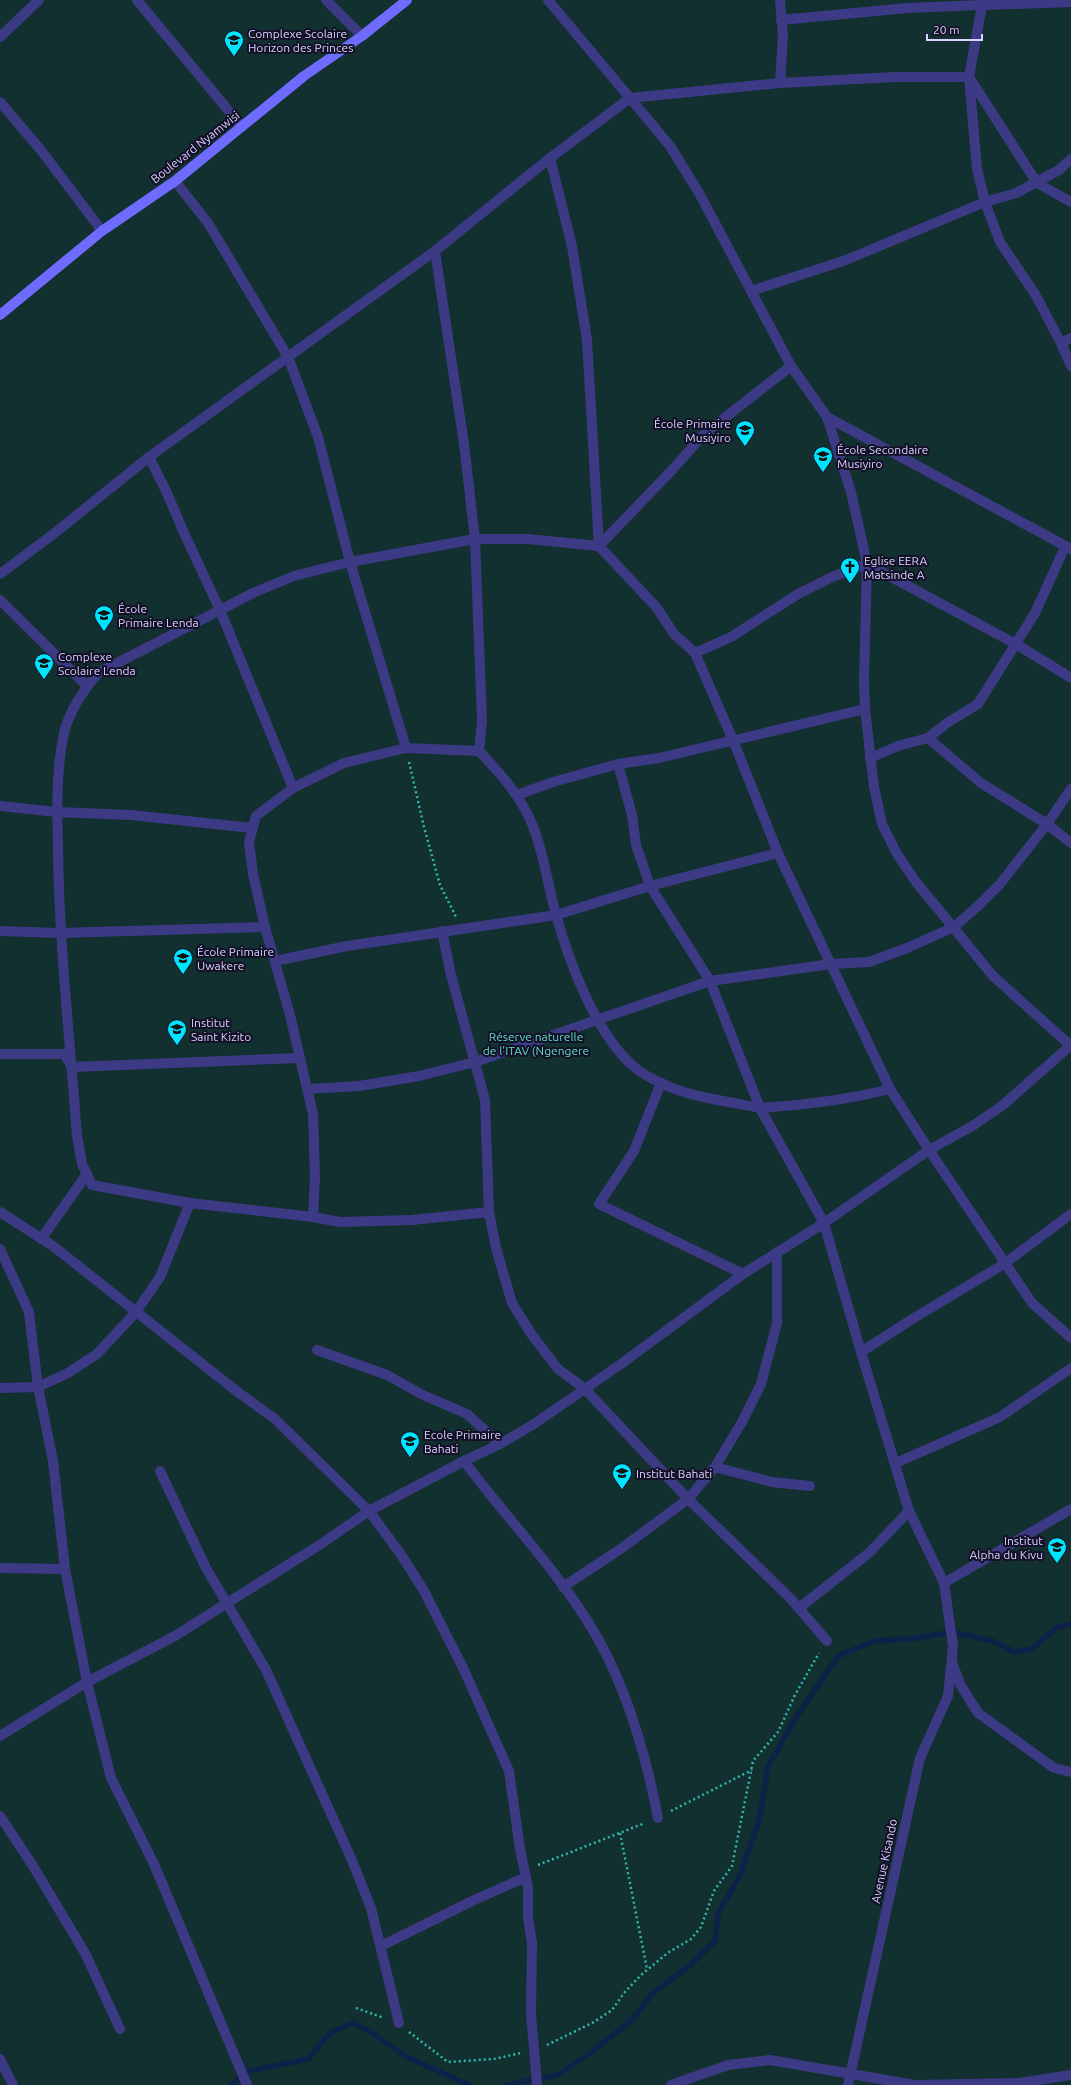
<svg xmlns="http://www.w3.org/2000/svg" width="1071" height="2085" font-family="Ubuntu,sans-serif">
  <rect width="100%" height="100%" fill="#130f26"/>
  <rect fill="#12302f" x="0" y="0" width="1071" height="2085"/>
  <g fill="none" stroke-linecap="round" stroke-linejoin="round">
    <g stroke="#0c2248" stroke-width="5.5">
      <polyline points="231,2085 249,2071 308,2059 330,2033 353,2023 374,2034 405,2056 469,2085"/>
      <polyline points="507,2085 558,2075 593,2051 632,2020 652,1994 689,1966 715,1941 718,1914 740,1875 759,1821 768,1767 793,1722 838,1656 874,1641 918,1638 952,1632 993,1641 1015,1652 1032,1649 1057,1627 1071,1624"/>
    </g>
    <g stroke="#2fb8b0" stroke-width="2.5" stroke-dasharray="2 3" stroke-linecap="butt">
      <polyline points="409,762 424,827 440,885 456,917"/>
      <polyline points="671,1811 752,1770"/>
      <polyline points="620,1833 647,1969"/>
      <polyline points="538,1865 645,1823"/>
      <polyline points="356,2008 384,2018"/>
      <polyline points="409,2032 448,2062 494,2059 521,2053"/>
      <polyline points="547,2045 594,2022 612,2010 624,1993 641,1975 669,1952 691,1939 701,1927 714,1891 732,1866 753,1761 778,1732 795,1695 819,1653"/>
    </g>
    <g stroke="#3d3a85" stroke-width="10">
      <polyline points="137,0 242,127"/>
      <polyline points="781,20 907,8 983,5"/>
      <polyline points="442,931 451,975 485,1100 489,1212"/>
      <path d="M760,1108C805,1105 847,1100 890,1089"/>
      <polyline points="317,1350 387,1375 423,1395 467,1414 500,1444"/>
      <polyline points="38,1387 68,1373 97,1354 136,1312 160,1277 190,1203"/>
      <polyline points="715,1467 772,1482 810,1486"/>
      <polyline points="563,1587 622,1548 688,1499"/>
      <polyline points="799,1608 869,1553 909,1511"/>
    </g>
    <g stroke="#3d3a85" stroke-width="10">
      <polyline points="326,0 362,36"/>
      <polyline points="780,0 783,35 780,83"/>
      <polyline points="983,0 969,77 977,169 985,202 1000,242 1035,294 1061,343 1071,366"/>
      <polyline points="983,5 1071,2"/>
      <polyline points="0,37 39,0"/>
      <polyline points="0,102 40,149 102,231"/>
      <polyline points="550,158 572,246 587,340 599,546 657,608 674,634 695,653 733,740 778,853 890,1089 929,1150 1032,1303 1071,1338"/>
      <polyline points="175,181 208,223 288,357 318,437 350,562 406,748"/>
      <polyline points="435,251 464,444 475,539 482,721 479,751"/>
      <polyline points="751,291 846,260 985,202 1016,193 1059,170 1071,159"/>
      <polyline points="1061,343 1071,338"/>
      <path d="M791,366L704,434L673,469L599,546L527,539H475L350,562L294,576L253,593L98,673C84,689 69,712 64,733C56,770 57,810 58,848C59,944 70,1040 77,1136L82,1164L92,1185L190,1203L313,1217L340,1222L412,1220L489,1212L496,1248L512,1303L532,1335L558,1369L584,1388L688,1499L790,1598L827,1641"/>
      <polyline points="827,417 851,492 867,564 864,679 865,709 874,787 882,824 897,854 916,882 993,976 1071,1046"/>
      <polyline points="149,457 167,493 184,533 220,610 293,788"/>
      <polyline points="0,574 56,532 149,457 435,251 550,158 630,98 780,83 895,77 969,77 1037,183 1071,202"/>
      <polyline points="0,600 87,686"/>
      <polyline points="695,653 731,637 798,594 832,577 867,564 1016,644 1071,678"/>
      <polyline points="928,738 981,783 1047,824 1071,843"/>
      <polyline points="870,758 898,746 928,738 947,723 978,704 1035,613 1065,547"/>
      <polyline points="618,764 632,815 636,845 650,886 710,981 760,1108 824,1223 861,1352 909,1511 944,1583 953,1646 948,1696 920,1758 848,2085"/>
      <polyline points="517,795 553,782 618,764 659,758 865,709"/>
      <polyline points="0,806 57,812 131,815 252,828"/>
      <polyline points="0,931 60,933 265,927"/>
      <polyline points="275,961 347,946 556,915 650,886 778,853"/>
      <polyline points="0,1054 64,1054 72,1067 299,1058"/>
      <polyline points="661,1083 634,1151 599,1204 743,1274"/>
      <polyline points="309,1089 359,1086 419,1076 475,1062 710,981 831,964 869,962 907,948 954,927 978,906 1000,884 1047,824 1071,789"/>
      <polyline points="0,1212 53,1246 239,1393 275,1419 369,1511 402,1556 424,1591 464,1670 509,1771 520,1849 528,1888 528,1918 532,1943 531,2014 537,2085"/>
      <path d="M313,1217L315,1177L313,1114L290,1015L265,927L253,874L249,842L256,816L293,788L344,763L406,748L479,751C500,773 520,795 532,824C544,852 547,884 556,914C568,960 596,1034 633,1066C640,1072 652,1079 661,1083C691,1098 728,1101 760,1108"/>
      <polyline points="41,1239 87,1174"/>
      <polyline points="0,1249 29,1312 38,1387 53,1461 65,1569 87,1682 111,1778 154,1864 247,2085"/>
      <polyline points="861,1352 914,1318 1004,1264 1071,1214"/>
      <polyline points="0,1388 38,1387"/>
      <path d="M464,1461C504,1515 552,1564 588,1622C625,1680 645,1750 658,1818"/>
      <polyline points="896,1463 1000,1417 1071,1368"/>
      <polyline points="160,1471 206,1568 266,1670 351,1858 371,1908 399,2023"/>
      <polyline points="688,1499 715,1467 742,1422 761,1384 777,1323 777,1252"/>
      <polyline points="0,1568 65,1569"/>
      <polyline points="944,1583 1071,1509"/>
      <polyline points="952,1662 960,1684 978,1713 1054,1768 1071,1772"/>
      <polyline points="0,1816 33,1866 85,1953 120,2029"/>
      <polyline points="381,1946 472,1901 526,1877"/>
      <polyline points="0,2059 13,2085"/>
      <polyline points="671,2085 728,2065 770,2060 915,2085 1019,2083 1071,2075"/>
    </g>
    <g stroke="#3d3a85" stroke-width="10">
      <polyline points="548,0 670,146 699,193 791,366 827,417 1071,549"/>
      <polyline points="0,1736 87,1682 175,1636 321,1544 369,1511 464,1461 500,1444 534,1424 621,1364 743,1274 824,1223 929,1150 974,1125 1003,1105 1071,1045"/>
    </g>
    <polyline stroke="#6f6bff" stroke-width="10" points="0,315 102,231 175,181 304,76 362,36 407,0"/>
  </g>
  <defs>
    <symbol id="school-pin" viewBox="-11 -11 22 30"><path d="M0 17L-7.5 6A9.5 9.5 0 1 1 7.5 6Z" fill="#00e5ff" stroke="#130f26"/><path d="M0-5L7-2L0 1L-7-2ZM-4 1L0 2.5L4 1V4Q0 6-4 4Z" fill="#111"/></symbol>
    <symbol id="church-pin" viewBox="-11 -11 22 30"><path d="M0 17L-7.5 6A9.5 9.5 0 1 1 7.5 6Z" fill="#00e5ff" stroke="#130f26"/><path d="M-1.2-6h2.4v3.5h3.3v2.4h-3.3V6h-2.4V-.1h-3.3v-2.4h3.3Z" fill="#111"/></symbol>
  </defs>
  <g fill-rule="evenodd">
    <use href="#school-pin" x="223" y="29" width="22" height="30"/>
    <use href="#school-pin" x="734" y="419" width="22" height="30"/>
    <use href="#school-pin" x="812" y="445" width="22" height="30"/>
    <use href="#church-pin" x="839" y="556" width="22" height="30"/>
    <use href="#school-pin" x="93" y="604" width="22" height="30"/>
    <use href="#school-pin" x="33" y="652" width="22" height="30"/>
    <use href="#school-pin" x="172" y="947" width="22" height="30"/>
    <use href="#school-pin" x="166" y="1018" width="22" height="30"/>
    <use href="#school-pin" x="399" y="1430" width="22" height="30"/>
    <use href="#school-pin" x="611" y="1462" width="22" height="30"/>
    <use href="#school-pin" x="1046" y="1536" width="22" height="30"/>
  </g>
  <g text-anchor="middle" dominant-baseline="central" stroke-width="4" stroke-linejoin="round" paint-order="stroke">
    <g font-size="12" fill="#d9d4ff" stroke="#130f26" text-anchor="start">
      <text x="248" y="33">Complexe Scolaire<tspan x="248" dy="14">Horizon des Princes</tspan></text>
      <text x="731" y="423" text-anchor="end">École Primaire<tspan x="731" dy="14">Musiyiro</tspan></text>
      <text x="837" y="449">École Secondaire<tspan x="837" dy="14">Musiyiro</tspan></text>
      <text x="864" y="560">Eglise EERA<tspan x="864" dy="14">Matsinde A</tspan></text>
      <text x="118" y="608">École<tspan x="118" dy="14">Primaire Lenda</tspan></text>
      <text x="58" y="656">Complexe<tspan x="58" dy="14">Scolaire Lenda</tspan></text>
      <text x="197" y="951">École Primaire<tspan x="197" dy="14">Uwakere</tspan></text>
      <text x="191" y="1022">Institut<tspan x="191" dy="14">Saint Kizito</tspan></text>
      <text x="424" y="1434">Ecole Primaire<tspan x="424" dy="14">Bahati</tspan></text>
      <text x="636" y="1473">Institut Bahati</text>
      <text x="1043" y="1540" text-anchor="end">Institut<tspan x="1043" dy="14">Alpha du Kivu</tspan></text>
    </g>
    <g font-size="12" fill="#d9d4ff" stroke="#130f26">
      <text transform="translate(195 147) rotate(-38)">Boulevard Nyamwisi</text>
      <text transform="translate(884 1861) rotate(-78)">Avenue Kisando</text>
    </g>
    <g font-size="12" fill="#5fe0c0" stroke="#130f26">
      <text x="536" y="1036">Réserve naturelle<tspan x="536" dy="14">de l'ITAV (Ngengere</tspan></text>
    </g>
  </g>
  <path d="M927 34v6h55v-6" fill="none" stroke="#d9d4ff" stroke-width="2"/>
  <text x="933" y="34" font-size="12" fill="#d9d4ff" stroke="#130f26" stroke-width="3" paint-order="stroke">20 m</text>
</svg>
